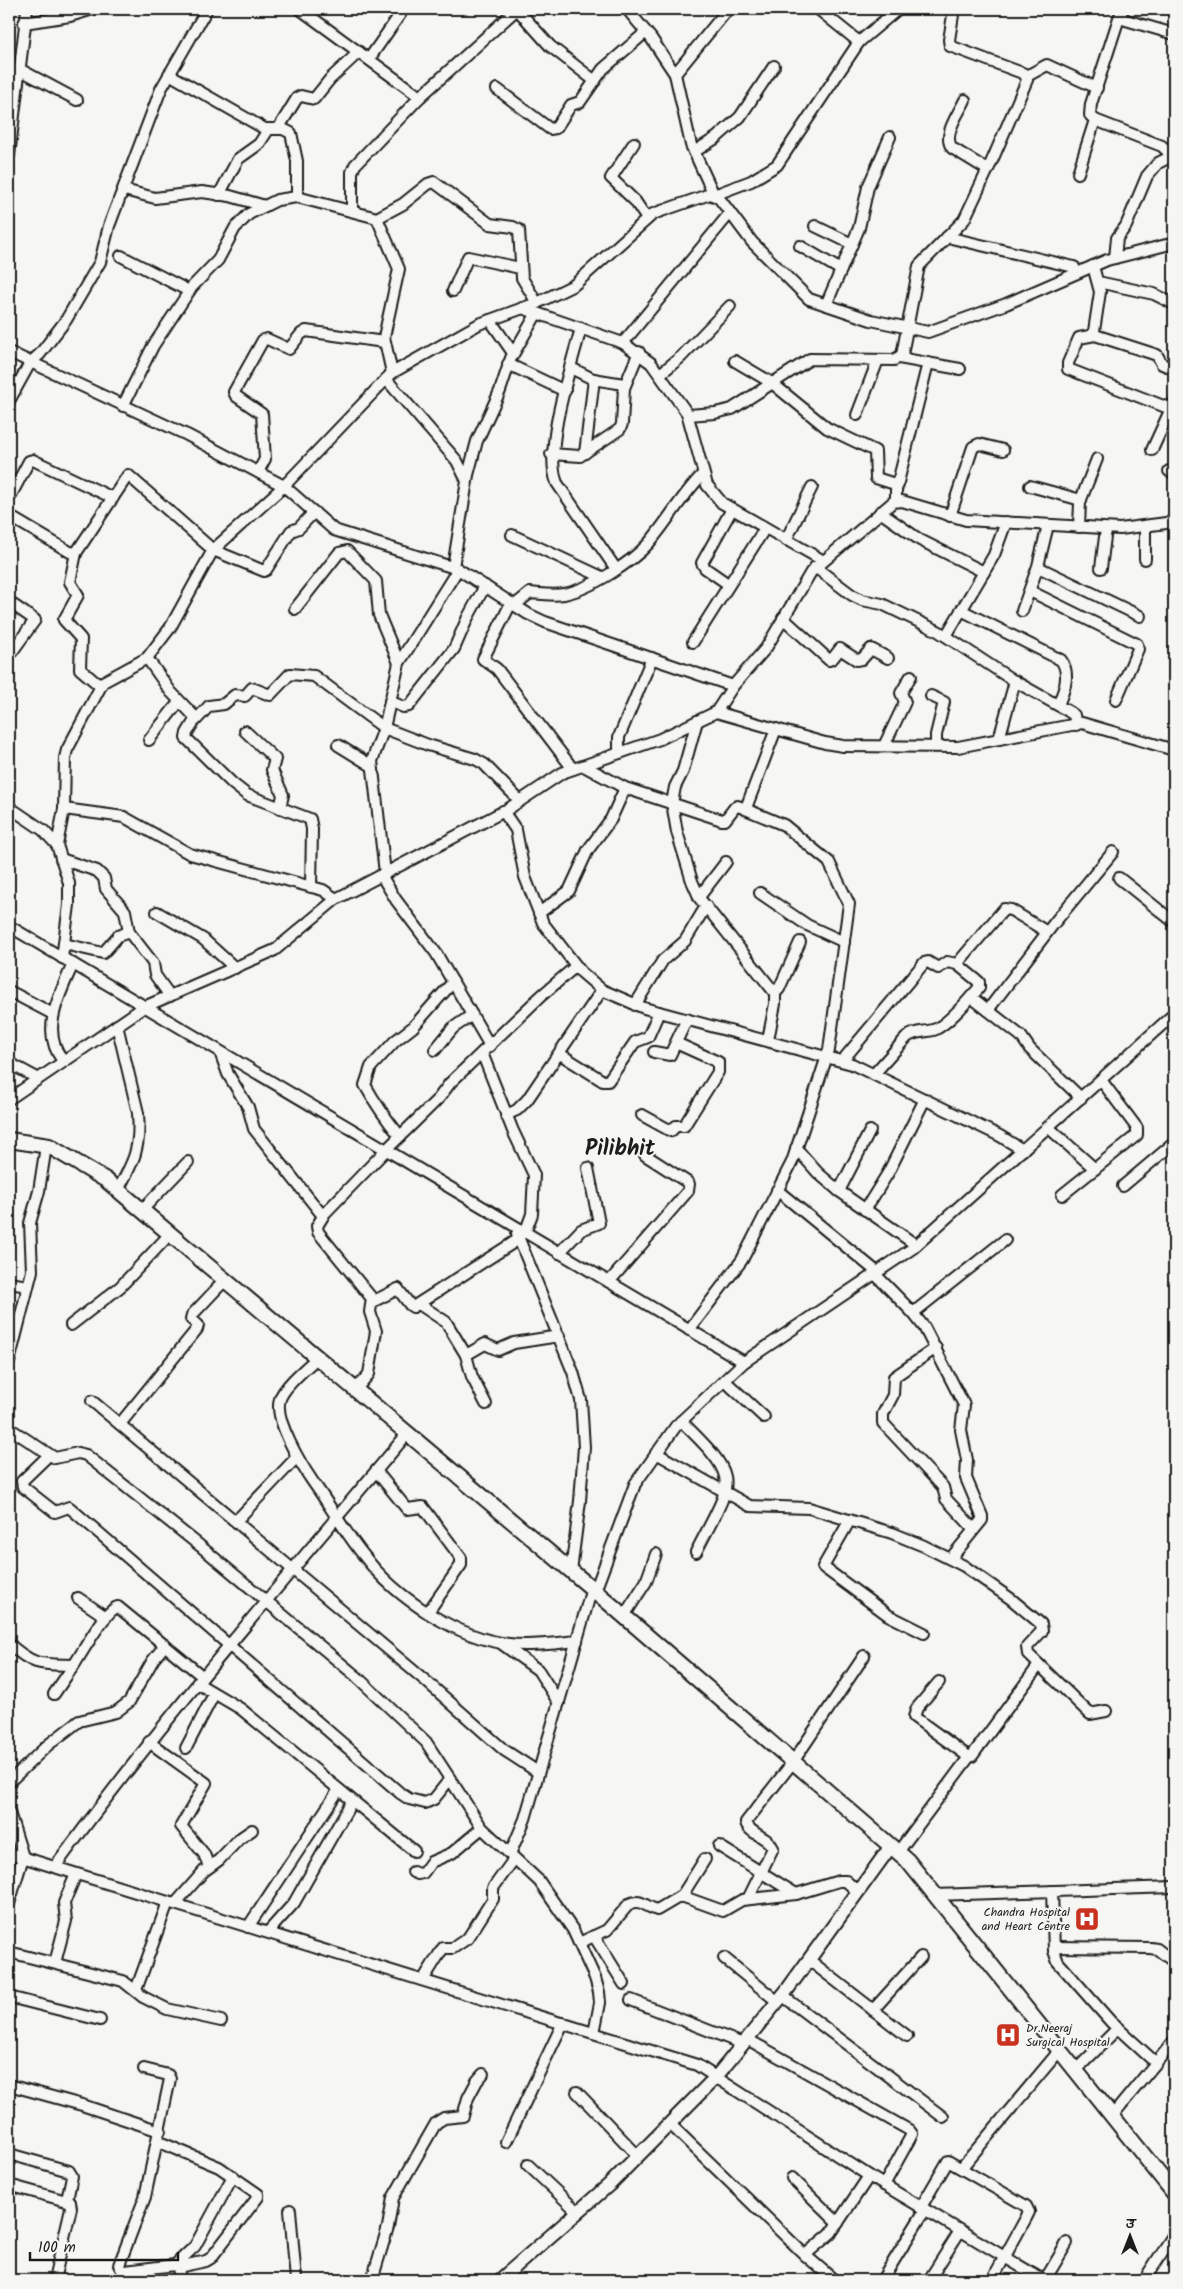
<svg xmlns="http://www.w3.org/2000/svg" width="1183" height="2289" font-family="Kalam,'Playpen Sans Deva',sans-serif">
  <rect width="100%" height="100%" fill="#f6f6f2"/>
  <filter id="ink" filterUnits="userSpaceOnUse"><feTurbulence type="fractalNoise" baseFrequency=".02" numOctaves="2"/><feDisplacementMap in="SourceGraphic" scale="10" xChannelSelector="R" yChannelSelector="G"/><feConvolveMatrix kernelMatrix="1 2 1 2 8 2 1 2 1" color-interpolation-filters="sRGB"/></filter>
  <g filter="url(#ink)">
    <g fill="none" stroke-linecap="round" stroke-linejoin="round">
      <defs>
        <g id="minor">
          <polyline points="300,9 420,97"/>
          <polyline points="517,9 550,46 595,81"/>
          <polyline points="627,9 651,38 675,74 691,145 714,195 751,181 777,165 859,42 898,9"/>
          <polyline points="818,9 859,42"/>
          <polyline points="1123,9 1119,18 1174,34"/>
          <polyline points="24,23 70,16 93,9"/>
          <polyline points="369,59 401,13"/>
          <polyline points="19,69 77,100"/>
          <polyline points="169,74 265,129 283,129 291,133 297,161 297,197"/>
          <polyline points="675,74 728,9"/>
          <polyline points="1027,76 1047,65 1097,88"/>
          <polyline points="497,89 550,129 556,128 571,105 580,102 603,69 646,32"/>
          <path d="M965,100C959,113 942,135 952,148L988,170"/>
          <polyline points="1095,120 1162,146 1172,156"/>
          <polyline points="278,129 297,98 301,96 314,99 330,79 359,52"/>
          <polyline points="634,143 611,178 635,201 647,219"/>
          <polyline points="694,152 716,138 740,117 774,66"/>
          <polyline points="9,156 27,9"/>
          <polyline points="1078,173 1095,120 1090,115 1091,104 1119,18"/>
          <polyline points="124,190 155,198 202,192 230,196 265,206"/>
          <polyline points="219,195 238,159 259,144 268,130"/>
          <polyline points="352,211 352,172 355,165 420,97 517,9"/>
          <polyline points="377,218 399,269 384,337 392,373"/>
          <polyline points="815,226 852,244"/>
          <polyline points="947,237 1074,267 1074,274"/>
          <polyline points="800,246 841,270"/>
          <polyline points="121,256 189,291"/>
          <polyline points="1115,258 1117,238 1126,226 1147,176 1158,163 1174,155"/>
          <polyline points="1093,266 1100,292 1094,331 1095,335 1157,355 1162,364 1174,369"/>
          <polyline points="1098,282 1154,294 1174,304"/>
          <polyline points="453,291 468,257 520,268"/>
          <polyline points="826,305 859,228 868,187 890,137"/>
          <polyline points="522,308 623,343 651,363 687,413 707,485 722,503 822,560"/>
          <polyline points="490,320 513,353"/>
          <path d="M581,328C571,367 543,448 557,483L616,569"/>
          <polyline points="1095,335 1079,338 1068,363 1068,369 1171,409"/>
          <polyline points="623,343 730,213"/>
          <polyline points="9,352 187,435 284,486 392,373 479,324 537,303 574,285 653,214 710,194 719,198 752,242 809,299 871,320 928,332 1006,304 1107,260 1174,243"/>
          <polyline points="899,358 960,369"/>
          <polyline points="735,361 772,383 827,428 875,451 876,478 898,485"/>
          <polyline points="508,364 565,391"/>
          <polyline points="571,368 593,379 624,384"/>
          <polyline points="660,374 681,357 730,306"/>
          <polyline points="386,379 457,461 467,481"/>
          <polyline points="9,401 30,363 40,354 66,320 100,262 109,226 161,89 207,9"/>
          <polyline points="123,406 153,346 192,287 218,260 235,228 249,214 277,200 297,197 377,218 403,204 428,184 434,182 490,224 513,227 519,230 522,278 537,303"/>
          <polyline points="688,415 715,413 732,409 810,359 894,360 902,355 919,266 964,220 991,163 1027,80 1025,74 950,46 949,40 954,9"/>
          <polyline points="857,415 878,360"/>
          <polyline points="1152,450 1174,402"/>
          <polyline points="585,453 594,379"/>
          <polyline points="551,454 580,456 620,429 622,424 624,388 639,352"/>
          <polyline points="1169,471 1174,473"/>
          <polyline points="258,472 265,459 262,414 236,396 234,392 263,340 267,339 289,349 301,334 306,331 384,342"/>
          <polyline points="1030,486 1081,500"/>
          <polyline points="10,497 29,461 33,460 113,498"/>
          <polyline points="896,501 896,490 928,363"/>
          <polyline points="880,512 920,540 984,572"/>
          <polyline points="9,516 70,552 76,553 128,475 213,550 264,571 266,570 291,531 299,528 314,512"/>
          <polyline points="950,516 973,447 979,444 1003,450"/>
          <polyline points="1079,527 1080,502 1097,459"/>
          <polyline points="512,535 602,577"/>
          <polyline points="786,540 812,487"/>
          <polyline points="76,553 70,582 78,595 64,620 81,639 80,669 100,686"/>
          <polyline points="1145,559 1145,526"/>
          <polyline points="453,567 468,475 477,441 500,391 511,358 537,313"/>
          <polyline points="815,567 852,595 862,600 882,604 938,631 1011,679 1068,711 1074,715 1076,725"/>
          <polyline points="1038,567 1140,616"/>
          <polyline points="1101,568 1106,529"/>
          <polyline points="728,584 705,568 702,563 732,509"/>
          <polyline points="1030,591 1137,644 1138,649 1116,700"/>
          <polyline points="9,602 35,620 9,656"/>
          <polyline points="511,603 483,659 497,669 573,769"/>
          <path d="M515,605L530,593C541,594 553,596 564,594C590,589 631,563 649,543C668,521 682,495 703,474"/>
          <polyline points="295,609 339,553 347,551 376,581 379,615 399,663"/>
          <path d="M961,610L1061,660C1071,674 1064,691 1058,705"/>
          <polyline points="1022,611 1038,566 1048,525"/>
          <polyline points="783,618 829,660 833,658 840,649 857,660 862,659 871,649 888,658"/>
          <polyline points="946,636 994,555 1006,522"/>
          <polyline points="693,642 765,528"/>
          <polyline points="147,658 171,692 196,718 187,733 186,738 233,784 247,795 310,819 312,829 311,887"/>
          <polyline points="931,696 944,702 936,735 936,746"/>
          <polyline points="390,701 403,707 409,706 454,649 468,617 485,586"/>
          <polyline points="716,712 825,743 843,746 958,747 1082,723 1174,750"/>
          <polyline points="196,720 209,706 224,704 235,695 245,696 252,688 270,695 290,674 314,676 384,728 428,745 475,759 484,764 520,801"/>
          <polyline points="697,721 683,771 675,787 672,803 677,832 692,881 700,899 775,993 775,1004 768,1040"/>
          <polyline points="245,731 275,759 272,770 283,795 280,808"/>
          <polyline points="999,739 1015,681"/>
          <polyline points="149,740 179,702"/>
          <polyline points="338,745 372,766"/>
          <polyline points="884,746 905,702 901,693 911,676"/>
          <polyline points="619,753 619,737 652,658"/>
          <polyline points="584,766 625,788 722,820 725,820 735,807 738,806 784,825 829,862 849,904 829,1050 792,1162 742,1260 689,1330"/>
          <polyline points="9,807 43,830 57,845"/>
          <polyline points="746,808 776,729"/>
          <polyline points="64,809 124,817 190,854 323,890 336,899"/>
          <polyline points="503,811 516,830 525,877 543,923 581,972 602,990 644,1008 852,1064 1000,1136 1023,1150"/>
          <polyline points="61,859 97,871 104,878 106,889 125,911 129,932 153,963 155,975 170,996"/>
          <polyline points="385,873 372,761 384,728 399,663 458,569"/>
          <polyline points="381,875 396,900 436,953 490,1046"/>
          <polyline points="1119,878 1174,922"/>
          <polyline points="760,893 807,925 844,942"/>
          <polyline points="699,897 726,862"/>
          <polyline points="157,912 203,939 235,968"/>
          <polyline points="539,913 569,891 588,850 611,819 625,788"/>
          <polyline points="9,926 744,1362"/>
          <polyline points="64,944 103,953 118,936 129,932"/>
          <polyline points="62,958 69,905 69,883 57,845 64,809 65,758 67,750 103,682 147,658 170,628 213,550 284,486 334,530 458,569 528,614 545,622 733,686"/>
          <polyline points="9,991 53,1014"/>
          <polyline points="775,993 779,989 800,942"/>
          <polyline points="971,997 1021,1036 1030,1049 1081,1098"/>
          <polyline points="635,1005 663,960 685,941 706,906"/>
          <polyline points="988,1010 1055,922 1113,852"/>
          <path d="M117,1025L138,1113C141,1147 134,1161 118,1190"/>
          <polyline points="435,1050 453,1028 472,1015"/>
          <polyline points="220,1052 228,1074 248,1107 254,1129 323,1216"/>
          <polyline points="654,1052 670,1055 687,1019"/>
          <polyline points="482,1053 513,1131 534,1175 532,1214 525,1233"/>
          <polyline points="560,1054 603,1081 608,1081 635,1042 648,1037 659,1012"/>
          <path d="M63,1061C39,1031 60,994 73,964"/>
          <polyline points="842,1061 924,963 928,962 938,968 947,962 957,964 1004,909 1011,910 1047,932"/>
          <polyline points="9,1063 37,1078"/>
          <path d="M874,1074L907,1037C916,1030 926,1033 936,1029C950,1022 968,1000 979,988V982L957,964"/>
          <polyline points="9,1099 144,1007 275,950 336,899 508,809 562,773 660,739 716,712 733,686 766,648 811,572 893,502 902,501 966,520 1120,529 1174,522"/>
          <polyline points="506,1115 517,1110 527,1100 602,990"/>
          <polyline points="642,1115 671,1131 676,1126 684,1126 718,1072 718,1062 676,1043"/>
          <polyline points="1048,1127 1095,1169"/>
          <path d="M400,1136C386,1119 375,1103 365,1085L371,1067L395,1041L413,1027L453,982"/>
          <polyline points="796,1148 818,1173 839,1191 916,1245"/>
          <polyline points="1123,1186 1174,1143"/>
          <polyline points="777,1190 877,1272"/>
          <polyline points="839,1191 870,1131"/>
          <polyline points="1062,1195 1137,1135 1137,1128 1101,1080"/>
          <polyline points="142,1210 188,1162"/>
          <polyline points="865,1210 888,1173 925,1099"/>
          <polyline points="517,1234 573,1372 581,1400 584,1447 580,1501 571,1571"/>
          <polyline points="519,1239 413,1307 410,1305 398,1289 374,1301 318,1232 317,1226 325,1213 386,1150 439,1098 450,1083 541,996 576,966"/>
          <polyline points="559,1253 581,1230 599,1223 588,1168"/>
          <polyline points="875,1274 913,1313 924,1327 964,1405 961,1430 967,1460 966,1478 982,1516 982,1520 951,1558"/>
          <polyline points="609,1282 688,1191 689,1184 687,1182 645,1155"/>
          <polyline points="9,1283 28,1286"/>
          <polyline points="419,1304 446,1322 466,1355 472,1377 486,1404"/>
          <polyline points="913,1313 1005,1240"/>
          <polyline points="71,1325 120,1287 171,1233"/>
          <polyline points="936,1348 894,1377 893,1395 883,1414 883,1423 943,1487 946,1499 974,1529"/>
          <polyline points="466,1355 485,1344 498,1350 514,1343 559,1336"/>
          <path d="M318,1357C307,1367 284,1386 280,1399C273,1419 302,1466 313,1482C331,1507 346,1534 365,1557C396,1598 457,1638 509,1644C531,1647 555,1643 577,1641"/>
          <polyline points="9,1362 32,1271 30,1223 39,1191 46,1146"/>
          <polyline points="725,1381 764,1417"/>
          <polyline points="356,1389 369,1374 376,1331 370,1312 372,1298"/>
          <polyline points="92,1401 427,1682 504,1750 538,1772"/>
          <path d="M681,1421C743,1481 733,1479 696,1552"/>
          <polyline points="120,1424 197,1329 198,1325 191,1319 192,1315 226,1279"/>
          <polyline points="9,1428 55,1458 78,1453 86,1455 199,1545 356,1676 426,1742 482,1828 539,1881 573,1930 595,1978 599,1992 600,2003 594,2033"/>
          <polyline points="656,1453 750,1506 809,1508 892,1533 924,1546 964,1566 1011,1599 1041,1624 1042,1631 1027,1647 1028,1654 1090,1714 1106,1711"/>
          <polyline points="49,1455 22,1481 23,1487 55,1512 69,1507 400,1793 409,1799 425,1803 434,1799 450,1779"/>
          <polyline points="376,1471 407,1509 423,1507 461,1558 461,1565 428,1612"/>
          <polyline points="850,1520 823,1567 888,1615 924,1633"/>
          <polyline points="236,1521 296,1458"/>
          <polyline points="595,1591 635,1484 676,1426 744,1362 913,1248 1174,1014"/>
          <polyline points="78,1598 106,1617"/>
          <polyline points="624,1616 646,1582 656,1554"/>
          <path d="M9,1644C35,1667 41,1664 74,1665C82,1653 106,1609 118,1607L202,1676"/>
          <polyline points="502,1644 538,1670 559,1703"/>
          <polyline points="939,1682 917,1708 914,1717 969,1757 972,1756 1039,1665"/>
          <polyline points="197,1683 241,1709 414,1851"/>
          <polyline points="54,1694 74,1665"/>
          <polyline points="149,1742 206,1783 181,1826 204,1854 209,1867"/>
          <polyline points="186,1748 214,1694"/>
          <polyline points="9,1782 48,1745 79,1721 116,1712 129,1702 153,1660 165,1645"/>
          <polyline points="9,1812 23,1857 9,1904"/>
          <polyline points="719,1846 796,1894"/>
          <polyline points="898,1852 969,1757"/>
          <polyline points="9,1853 697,2065 874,2179 1043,2280"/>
          <polyline points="510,1854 525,1819 592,1588"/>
          <path d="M55,1867C165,1716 288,1576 408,1433"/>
          <polyline points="413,1872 418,1874 423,1873 431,1862 452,1853 482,1828"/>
          <polyline points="1052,1891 1054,1951 1058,1962 1111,2022 1156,2063"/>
          <polyline points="935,1895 1174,1887"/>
          <polyline points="681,1897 705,1859"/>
          <path d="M748,1899L773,1848C768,1836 748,1834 746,1822L793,1762L864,1656"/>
          <polyline points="175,1904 204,1871 219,1860 239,1839 252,1830"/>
          <polyline points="248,1927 338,1791"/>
          <polyline points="268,1932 294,1903 352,1801"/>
          <polyline points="594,1936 624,1984"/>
          <path d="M579,1943L607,1930L629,1904C640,1898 646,1907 657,1910L679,1897H684L723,1911L742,1900L796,1894L839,1881H846L858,1892"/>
          <polyline points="1054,1947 1150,1948 1157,1949 1174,1962"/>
          <polyline points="9,1952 123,1981 143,1997 167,2009 221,2021"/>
          <polyline points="724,1958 778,2002"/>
          <polyline points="809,1960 907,2036"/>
          <polyline points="55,1963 66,1921 64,1903 76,1874"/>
          <polyline points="423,1980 443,1948 453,1948 468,1938 493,1899 493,1888 514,1859"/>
          <polyline points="136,1990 168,1902"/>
          <polyline points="783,1996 943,2117"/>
          <polyline points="9,1997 100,2020"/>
          <polyline points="631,2000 743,2044"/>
          <polyline points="873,2010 921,1957"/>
          <polyline points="747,2039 909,2130 912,2134 910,2138 884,2185"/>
          <polyline points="144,2069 168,2075 170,2079 145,2197 119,2265 122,2270 125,2271 175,2265 178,2267 180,2280"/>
          <polyline points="1076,2070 1118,2028"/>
          <polyline points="9,2085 82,2105 160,2131"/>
          <polyline points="577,2092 638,2156"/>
          <polyline points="1112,2116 1174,2041"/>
          <polyline points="670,2124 805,2255 834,2280"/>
          <polyline points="157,2141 219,2167 258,2194 258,2197 211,2258 206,2261 178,2267"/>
          <polyline points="506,2142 563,2023"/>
          <polyline points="9,2154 69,2171 72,2176 67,2200"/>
          <polyline points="528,2165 578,2212"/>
          <polyline points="962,2167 1060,2050"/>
          <polyline points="792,2178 838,2223"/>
          <polyline points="9,2185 70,2202 71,2208 54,2280"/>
          <polyline points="921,2207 948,2161 1026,2206 1029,2212 1026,2218 992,2280"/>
          <polyline points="290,2210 296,2280"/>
          <polyline points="805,2255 831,2233 869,2176"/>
          <polyline points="175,2265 195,2246 233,2176"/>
          <polyline points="372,2280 388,2227 393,2198 436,2123 444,2118 463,2116 468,2098 477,2081 483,2074"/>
          <polyline points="882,2280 925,2210"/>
          <polyline points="929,2280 960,2231"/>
          <polyline points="1045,2280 1067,2243"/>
          <polyline points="1144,2280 1174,2234"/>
        </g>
        <polyline id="tertiary" points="500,2280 610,2184 716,2077 787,1990 891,1846"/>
        <polyline id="secondary" points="9,1140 49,1146 106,1180 595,1591 907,1860 1174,2193"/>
      </defs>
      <use href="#minor" stroke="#1c1c1c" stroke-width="14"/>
      <use href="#tertiary" stroke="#1c1c1c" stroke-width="16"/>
      <use href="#secondary" stroke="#1c1c1c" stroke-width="18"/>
      <use href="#minor" stroke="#f6f6f2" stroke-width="10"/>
      <use href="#tertiary" stroke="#f6f6f2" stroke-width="12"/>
      <use href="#secondary" stroke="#f6f6f2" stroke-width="14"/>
    </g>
  </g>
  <defs>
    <symbol id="hospital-square" viewBox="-11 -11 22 22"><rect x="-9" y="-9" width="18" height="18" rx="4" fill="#c8321e" stroke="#f6f6f2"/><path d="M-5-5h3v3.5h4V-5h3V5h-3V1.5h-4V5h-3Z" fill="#fff"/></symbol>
  </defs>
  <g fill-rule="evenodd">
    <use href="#hospital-square" x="1073" y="1905" width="28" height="28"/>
    <use href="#hospital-square" x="994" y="2021" width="28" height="28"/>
  </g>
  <g text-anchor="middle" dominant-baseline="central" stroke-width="4" stroke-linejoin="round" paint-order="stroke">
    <g font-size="12" fill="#1c1c1c" stroke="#f6f6f2" text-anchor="end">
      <text x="1070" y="1912">Chandra Hospital<tspan x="1070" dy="14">and Heart Centre</tspan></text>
      <text x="1026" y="2028" text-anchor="start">Dr.Neeraj<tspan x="1026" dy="14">Surgical Hospital</tspan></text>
    </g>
    <g font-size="22" font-weight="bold" fill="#1c1c1c" stroke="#f6f6f2">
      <text x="620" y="1149">Pilibhit</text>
    </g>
  </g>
  <rect width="1183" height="2289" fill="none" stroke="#f6f6f2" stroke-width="30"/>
  <rect x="15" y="15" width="1153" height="2259" fill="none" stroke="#1c1c1c" stroke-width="2" filter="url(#ink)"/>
  <g transform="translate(1130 2236)" stroke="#f6f6f2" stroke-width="4" paint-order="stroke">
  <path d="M0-4L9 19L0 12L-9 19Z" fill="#1c1c1c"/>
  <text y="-8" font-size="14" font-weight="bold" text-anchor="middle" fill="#1c1c1c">उ</text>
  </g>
  <path d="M30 2252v8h148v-8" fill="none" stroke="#1c1c1c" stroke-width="2.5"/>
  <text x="38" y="2252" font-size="15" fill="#1c1c1c" stroke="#f6f6f2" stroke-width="4" paint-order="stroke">100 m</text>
</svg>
